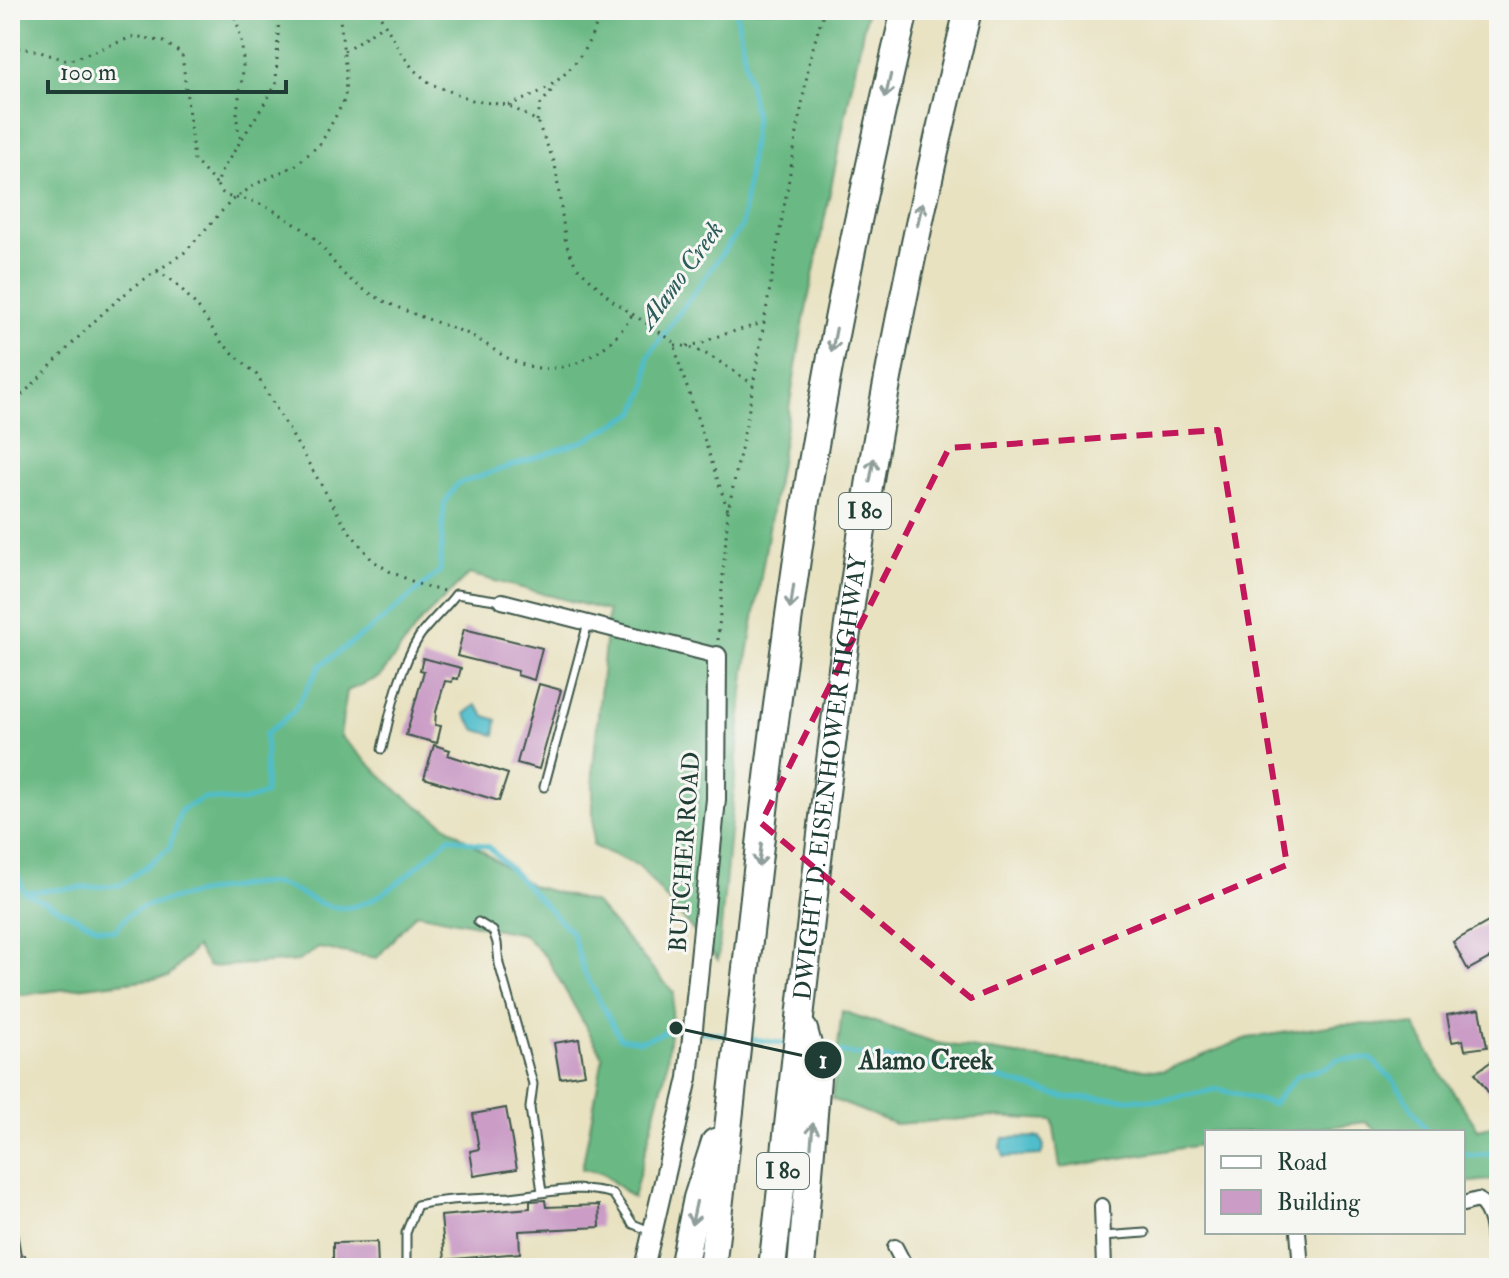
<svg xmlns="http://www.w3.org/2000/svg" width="1509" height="1278" font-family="'IM FELL Double Pica',serif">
  <rect width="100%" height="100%" fill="#f6f6f2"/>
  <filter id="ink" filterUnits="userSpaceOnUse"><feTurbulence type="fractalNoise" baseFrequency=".0125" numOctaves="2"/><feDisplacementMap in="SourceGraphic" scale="16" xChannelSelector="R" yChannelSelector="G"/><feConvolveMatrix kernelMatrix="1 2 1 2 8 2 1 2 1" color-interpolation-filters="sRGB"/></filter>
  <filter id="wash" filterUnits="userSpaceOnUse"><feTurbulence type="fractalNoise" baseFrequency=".006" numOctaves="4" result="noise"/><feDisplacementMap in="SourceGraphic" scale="32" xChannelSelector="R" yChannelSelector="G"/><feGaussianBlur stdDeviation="1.8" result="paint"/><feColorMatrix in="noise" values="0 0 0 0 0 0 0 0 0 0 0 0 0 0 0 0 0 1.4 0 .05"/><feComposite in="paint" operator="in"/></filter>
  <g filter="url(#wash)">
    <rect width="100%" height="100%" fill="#e8e2c1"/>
    <g fill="#6bb984" stroke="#457b5c" stroke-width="2">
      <polygon points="10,10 867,10 803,325 745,672 718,960 639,866 593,846 593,768 608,611 469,574 421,621 380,677 347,691 340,736 399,792 532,886 595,903 674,993 666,1071 633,1198 602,1173 582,1169 603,1057 547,958 523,934 416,913 377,958 319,948 298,961 209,967 196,947 168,977 10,996"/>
      <polygon points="842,1011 937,1043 1036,1058 1163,1071 1248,1038 1342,1024 1415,1025 1438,1069 1478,1129 1499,1124 1499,1179 1463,1183 1463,1132 1377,1132 1366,1122 1290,1132 1207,1132 1207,1144 1060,1168 1053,1120 991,1117 895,1124 832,1099"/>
    </g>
    <g fill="#50bdcb" stroke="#387d80" stroke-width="2">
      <polygon points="476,705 485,716 497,720 495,735 476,730 465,714"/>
      <polygon points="1040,1137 1044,1146 1041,1155 1004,1157 1001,1147 1003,1138"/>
    </g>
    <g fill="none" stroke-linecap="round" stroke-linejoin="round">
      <g stroke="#50bdcb" stroke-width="5">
        <polyline points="10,854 24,892 121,885 169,849 181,810 204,798 241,802 265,794 266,734 293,712 321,665 384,619 440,571 444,504 457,484 584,441 635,413 647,385 648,356 742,226 755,117 736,10"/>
        <path d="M24,892L98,928L115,931C120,925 125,917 131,913C150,900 252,881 275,884C300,887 318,912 350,907C385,902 423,860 450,837L489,847L572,933L584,972L620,1038L641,1041L676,1028L688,1029"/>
        <polyline points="698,1031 732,1036"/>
        <polyline points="746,1038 787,1044"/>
        <polyline points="817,1049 978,1072 1064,1097 1163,1100 1218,1089 1272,1104 1298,1075 1325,1068 1338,1059 1371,1059 1394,1081 1427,1132"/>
        <polyline points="1463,1152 1472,1156 1499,1152"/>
      </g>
    </g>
    <g id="blocks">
      <g fill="#ca9cc6">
        <polygon points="464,629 542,648 534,680 517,675 518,671 457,656"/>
        <polygon points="423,658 461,668 458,679 453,678 452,682 445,681 436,712 435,725 441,726 437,743 406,735 424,671 420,670"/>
        <polygon points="539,684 561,690 539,769 517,763"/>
        <polygon points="434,745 450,750 448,755 508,774 499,801 424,778"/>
        <polygon points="1499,916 1499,953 1468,970 1453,942"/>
        <polygon points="1480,1009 1487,1047 1465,1050 1463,1040 1452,1042 1447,1015"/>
        <polygon points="579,1039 585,1074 560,1078 554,1043"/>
        <polygon points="1499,1056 1499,1108 1475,1073"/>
        <polygon points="506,1108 517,1169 474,1176 470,1151 479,1149 473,1114"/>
        <polygon points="545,1200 546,1207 599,1205 600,1227 519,1231 520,1253 445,1260 441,1216 530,1208 530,1201"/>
        <polygon points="17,1232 21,1256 25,1255 28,1268 10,1268 10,1233"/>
        <polygon points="377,1242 378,1268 333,1268 333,1243"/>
      </g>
    </g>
  </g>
  <g filter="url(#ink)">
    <use href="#blocks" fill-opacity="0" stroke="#3d5649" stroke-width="2"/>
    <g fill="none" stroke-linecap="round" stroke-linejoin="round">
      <defs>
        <g id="service">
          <path d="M382,749C391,711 398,671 419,637C427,624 446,608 456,594L502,601"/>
          <polyline points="544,787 588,623"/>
          <polyline points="478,922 493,931 497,943 499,964 533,1084 530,1108 542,1192"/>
          <polyline points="1103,1236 1145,1233"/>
          <polyline points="906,1267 952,1265"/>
          <path d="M406,1268V1233L417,1205C450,1198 476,1199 509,1197C544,1194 579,1183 613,1194L633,1224L650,1231"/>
        </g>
        <g id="minor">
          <polyline points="502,601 717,656"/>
          <path d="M1463,1204L1478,1200C1497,1213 1493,1247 1496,1268"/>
          <polyline points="1102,1206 1104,1268"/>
          <polyline points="1298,1232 1301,1268"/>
          <polyline points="895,1247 906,1268"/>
        </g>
        <polyline id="tertiary" points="644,1268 688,1078 716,799 717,656"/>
        <g id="motorway">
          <polyline points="683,1268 697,1198 715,1142"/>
          <path d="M712,1268C743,1008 767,746 808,487C834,326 868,168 905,10"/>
          <path id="s1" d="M772,1268C802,1008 827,745 869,486C895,326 930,168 968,10"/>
          <polyline points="801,1268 817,1078 804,1030"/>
        </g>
      </defs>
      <use href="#service" stroke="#3d5649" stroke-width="11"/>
      <use href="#minor" stroke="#3d5649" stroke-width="18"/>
      <use href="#tertiary" stroke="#3d5649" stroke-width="22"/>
      <use href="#motorway" stroke="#3d5649" stroke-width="30"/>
      <g stroke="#3d5649" stroke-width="3" stroke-dasharray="2 6" stroke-linecap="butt">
        <polyline points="117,10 125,16 132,16 135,10"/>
        <path d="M232,10C240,25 243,49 243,65C243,91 231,114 241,139"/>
        <path d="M279,10L276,85L221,172L217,185C226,203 237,195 252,201C266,206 278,212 290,221C298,226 308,231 314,238C326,250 334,265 346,276C379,305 421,316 461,331C481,338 495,353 514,361C559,382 608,356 632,315"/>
        <polyline points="377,10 401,53 414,70 431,84 475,101 508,105 537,121 555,164 566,244 576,266 613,301 674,342 679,363 728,511"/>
        <polyline points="10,16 15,36 14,48"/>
        <polyline points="10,47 34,50 68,61 135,36 164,42 182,54 194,160 217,185"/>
        <polyline points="344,51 383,25"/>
        <path d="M508,105C561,88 584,62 602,10"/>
        <polyline points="537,121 541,104 555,86"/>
        <polyline points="157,271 185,252 232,200 258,183 296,165 321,143 345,99 346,73 339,10"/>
        <path d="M675,345C703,346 730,370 753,384"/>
        <polyline points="687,346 703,343 715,337 763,323"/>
        <path d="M10,406C60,361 99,307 157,271L175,282L197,306L222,343L256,374L346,527L372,560L389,571L425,587L444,591"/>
        <polyline points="718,640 728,511 747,420 810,58 824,10"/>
      </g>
      <use href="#service" stroke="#fff" stroke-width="7"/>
      <use href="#minor" stroke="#fff" stroke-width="14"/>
      <use href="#tertiary" stroke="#fff" stroke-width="18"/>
      <use href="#motorway" stroke="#fff" stroke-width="26"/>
    </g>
    <defs><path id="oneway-shaft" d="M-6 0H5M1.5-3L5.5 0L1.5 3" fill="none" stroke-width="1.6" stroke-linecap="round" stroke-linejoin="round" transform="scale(2)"/></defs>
    <g stroke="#8f9e9a">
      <use href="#oneway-shaft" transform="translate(888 86) rotate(103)"/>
      <use href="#oneway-shaft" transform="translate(920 214) rotate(-77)"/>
      <use href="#oneway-shaft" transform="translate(834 340) rotate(101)"/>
      <use href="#oneway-shaft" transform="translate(872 470) rotate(-80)"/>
      <use href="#oneway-shaft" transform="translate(792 597) rotate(98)"/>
      <use href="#oneway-shaft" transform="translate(760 855) rotate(97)"/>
      <use href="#oneway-shaft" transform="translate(812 1135) rotate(-85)"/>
      <use href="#oneway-shaft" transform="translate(694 1213) rotate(102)"/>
    </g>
  </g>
  <path fill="none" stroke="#c2185b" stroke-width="6" stroke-dasharray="16 10" stroke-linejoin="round" d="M1218,430L1287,865L971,998L761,823L949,448Z"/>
  <g text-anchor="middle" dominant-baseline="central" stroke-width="6" stroke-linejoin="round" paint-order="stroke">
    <g fill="#f6f6f2" stroke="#60746d" stroke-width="2">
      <rect x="839" y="493" width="52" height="36" rx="6"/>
      <rect x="757" y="1153" width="52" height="36" rx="6"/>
    </g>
    <g font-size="22" font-weight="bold" fill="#1f3d34">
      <text x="865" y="511">I 80</text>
      <text x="783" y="1171">I 80</text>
    </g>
    <g font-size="24" fill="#1f3d34" stroke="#f6f6f2">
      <text stroke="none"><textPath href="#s1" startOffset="494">DWIGHT D. EISENHOWER HIGHWAY</textPath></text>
      <text transform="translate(685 852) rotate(-86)">BUTCHER ROAD</text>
    </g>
    <g font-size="26" font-style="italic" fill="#2b5d5a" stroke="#f6f6f2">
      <text transform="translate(681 275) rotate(-54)">Alamo Creek</text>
    </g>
  </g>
  <path fill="none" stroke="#1f3d34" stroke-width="3" d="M676 1028L823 1060"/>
  <g fill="#1f3d34" stroke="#f6f6f2" stroke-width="3">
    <circle cx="676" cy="1028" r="8"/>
    <circle cx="823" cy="1060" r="20"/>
  </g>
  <g font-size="24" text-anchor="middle" font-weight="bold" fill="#fff">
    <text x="823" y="1068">1</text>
  </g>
  <g font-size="26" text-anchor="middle" font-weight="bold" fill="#1f3d34" stroke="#f6f6f2" stroke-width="6" stroke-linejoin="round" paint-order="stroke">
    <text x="926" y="1069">Alamo Creek</text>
  </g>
  <rect width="1509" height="1278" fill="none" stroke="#f6f6f2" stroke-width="40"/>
  <rect x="1205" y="1130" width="260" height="104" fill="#f6f6f2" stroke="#a0aca6" stroke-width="2"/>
  <rect x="1221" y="1156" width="40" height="12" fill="#ffffff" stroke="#a0aca6" stroke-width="2"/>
  <text x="1277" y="1170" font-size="24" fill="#1f3d34">Road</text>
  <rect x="1221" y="1190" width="40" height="24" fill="#ca9cc6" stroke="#a0aca6" stroke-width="2"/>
  <text x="1277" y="1210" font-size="24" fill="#1f3d34">Building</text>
  <path d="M48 80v12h238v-12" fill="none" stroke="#1f3d34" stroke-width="4"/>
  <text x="60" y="80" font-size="24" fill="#1f3d34" stroke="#f6f6f2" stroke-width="6" paint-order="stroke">100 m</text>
</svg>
